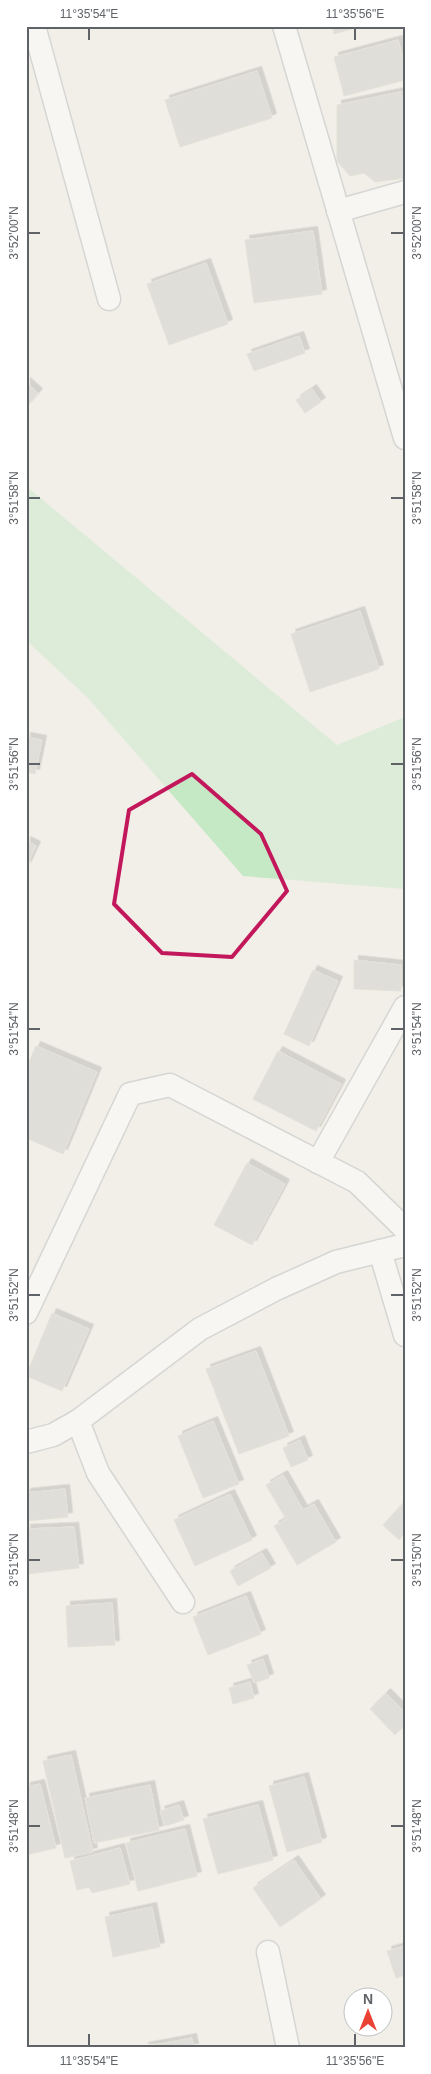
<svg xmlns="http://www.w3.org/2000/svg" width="431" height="2074" font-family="Arial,sans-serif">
  <defs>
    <filter id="shadow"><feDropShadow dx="4.5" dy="-4.5" stdDeviation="0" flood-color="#0004"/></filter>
  </defs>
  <rect width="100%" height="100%" fill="#f1efe8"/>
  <polygon fill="#c5e8c5" points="26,486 337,745 405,717 405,889 243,876 88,698 26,640"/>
  <g fill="#cccac5" stroke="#d6d1c6" filter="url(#shadow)">
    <polygon points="332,26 362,26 334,34"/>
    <polygon points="398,40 405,66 405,80 344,96 334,57"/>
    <polygon points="257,71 272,118 180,147 165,100"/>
    <polygon points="405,91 405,178 375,182 364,173 350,176 337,161 337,105"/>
    <polygon points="313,231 322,294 254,303 245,240"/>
    <polygon points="206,263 228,324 169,345 147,284"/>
    <polygon points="299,336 305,353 254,371 247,354"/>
    <polygon points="26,382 38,393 26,407"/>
    <polygon points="312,389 321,402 305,413 296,400"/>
    <polygon points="360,611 379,669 310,692 291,634"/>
    <polygon points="26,737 42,740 35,774 26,772"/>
    <polygon points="26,841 36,846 26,867"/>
    <polygon points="354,960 401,965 401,991 354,989"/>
    <polygon points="313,970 338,981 309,1046 284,1034"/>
    <polygon points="36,1046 97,1072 63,1154 26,1138 26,1069"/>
    <polygon points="278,1051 341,1084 316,1131 253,1099"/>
    <polygon points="247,1163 285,1184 252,1245 214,1225"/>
    <polygon points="52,1313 89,1329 62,1391 26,1376"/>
    <polygon points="256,1351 289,1436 239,1454 206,1369"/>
    <polygon points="213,1421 239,1484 203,1498 178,1436"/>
    <polygon points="300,1440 308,1460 291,1467 283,1448"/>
    <polygon points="283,1475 303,1510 314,1504 336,1542 297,1565 274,1526 286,1519 266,1485"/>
    <polygon points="65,1489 68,1517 26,1521 26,1493"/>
    <polygon points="230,1494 252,1540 195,1566 174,1520"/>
    <polygon points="405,1501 405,1533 399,1540 383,1525"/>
    <polygon points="74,1527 79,1568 27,1574 29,1570 26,1529"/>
    <polygon points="262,1553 271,1568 238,1586 230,1571"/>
    <polygon points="246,1596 261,1634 208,1655 193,1617"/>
    <polygon points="112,1603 115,1645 68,1647 66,1606"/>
    <polygon points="263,1659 269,1678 254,1683 247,1665"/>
    <polygon points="250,1682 254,1698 233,1704 229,1688"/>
    <polygon points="386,1693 405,1712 405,1725 395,1735 370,1709"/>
    <polygon points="71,1755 93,1852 65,1858 43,1761"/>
    <polygon points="304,1777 322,1842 287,1852 269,1786"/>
    <polygon points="40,1784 56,1848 26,1855 26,1787"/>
    <polygon points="150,1785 159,1830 94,1843 85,1798"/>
    <polygon points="179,1805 184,1820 165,1826 160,1811"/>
    <polygon points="258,1805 273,1860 218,1874 203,1819"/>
    <polygon points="185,1829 197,1876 138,1891 126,1843"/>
    <polygon points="120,1848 130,1884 92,1893 89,1887 77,1890 70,1861"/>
    <polygon points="294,1860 321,1899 280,1927 253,1888"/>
    <polygon points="152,1907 160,1947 113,1957 105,1917"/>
    <polygon points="405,1946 405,1975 396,1978 387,1951"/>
    <polygon points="192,2038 194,2048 144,2048 144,2047"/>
  </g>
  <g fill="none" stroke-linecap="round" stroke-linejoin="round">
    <defs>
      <g id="street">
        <polyline points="34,26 109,299"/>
        <polyline points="284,26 405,438"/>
        <polyline points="338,211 405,192"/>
        <polyline points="318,1162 405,1007"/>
        <polyline points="380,1251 405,1335"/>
        <polyline points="26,1313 130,1094 170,1085 357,1182 405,1229"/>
        <polyline points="78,1421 98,1473 183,1602"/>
        <polyline points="26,1442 53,1435 78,1421 200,1329 276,1289 336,1262 405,1245"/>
        <polyline points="268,1952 288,2048"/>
      </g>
    </defs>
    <use href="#street" stroke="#b5b8bc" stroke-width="25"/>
    <use href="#street" stroke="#fff" stroke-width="22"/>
  </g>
  <path d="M0 0H431V2074H0ZM192,774L261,834L287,891L232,957L162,953L114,904L129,810Z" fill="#f1efe8" fill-opacity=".55" fill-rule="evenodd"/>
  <path fill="none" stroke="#c2185b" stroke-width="4" stroke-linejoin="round" d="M192,774L261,834L287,891L232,957L162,953L114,904L129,810Z"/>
  <path fill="none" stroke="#5f6368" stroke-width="2" d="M89,28V40M355,28V40M28,233H40M391,233H404M28,498H40M391,498H404M28,764H40M391,764H404M28,1029H40M391,1029H404M28,1295H40M391,1295H404M28,1560H40M391,1560H404M28,1826H40M391,1826H404M89,2034V2046M355,2034V2046"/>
  <rect width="431" height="2074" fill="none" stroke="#ffffff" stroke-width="55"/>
  <g transform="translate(368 2012)"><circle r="24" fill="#ffffff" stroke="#bfc1c3"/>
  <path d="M0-4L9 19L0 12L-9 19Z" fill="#ea4335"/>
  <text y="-8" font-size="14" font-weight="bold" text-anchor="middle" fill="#5f6368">N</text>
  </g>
  <rect x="28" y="28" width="376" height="2018" fill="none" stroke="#5f6368" stroke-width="2"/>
  <g font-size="12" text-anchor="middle" fill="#5f6368">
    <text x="89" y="18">11°35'54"E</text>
    <text x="355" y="18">11°35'56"E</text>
    <text transform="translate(14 233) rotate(-90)" y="4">3°52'00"N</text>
    <text transform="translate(417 233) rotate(-90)" y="4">3°52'00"N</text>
    <text transform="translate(14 498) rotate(-90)" y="4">3°51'58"N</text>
    <text transform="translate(417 498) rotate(-90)" y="4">3°51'58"N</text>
    <text transform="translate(14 764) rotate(-90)" y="4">3°51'56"N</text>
    <text transform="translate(417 764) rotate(-90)" y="4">3°51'56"N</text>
    <text transform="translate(14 1029) rotate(-90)" y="4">3°51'54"N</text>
    <text transform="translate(417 1029) rotate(-90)" y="4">3°51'54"N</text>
    <text transform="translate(14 1295) rotate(-90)" y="4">3°51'52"N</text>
    <text transform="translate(417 1295) rotate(-90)" y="4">3°51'52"N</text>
    <text transform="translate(14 1560) rotate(-90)" y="4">3°51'50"N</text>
    <text transform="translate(417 1560) rotate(-90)" y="4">3°51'50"N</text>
    <text transform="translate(14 1826) rotate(-90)" y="4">3°51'48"N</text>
    <text transform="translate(417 1826) rotate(-90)" y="4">3°51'48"N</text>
    <text x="89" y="2065">11°35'54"E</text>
    <text x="355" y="2065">11°35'56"E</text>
  </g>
</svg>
